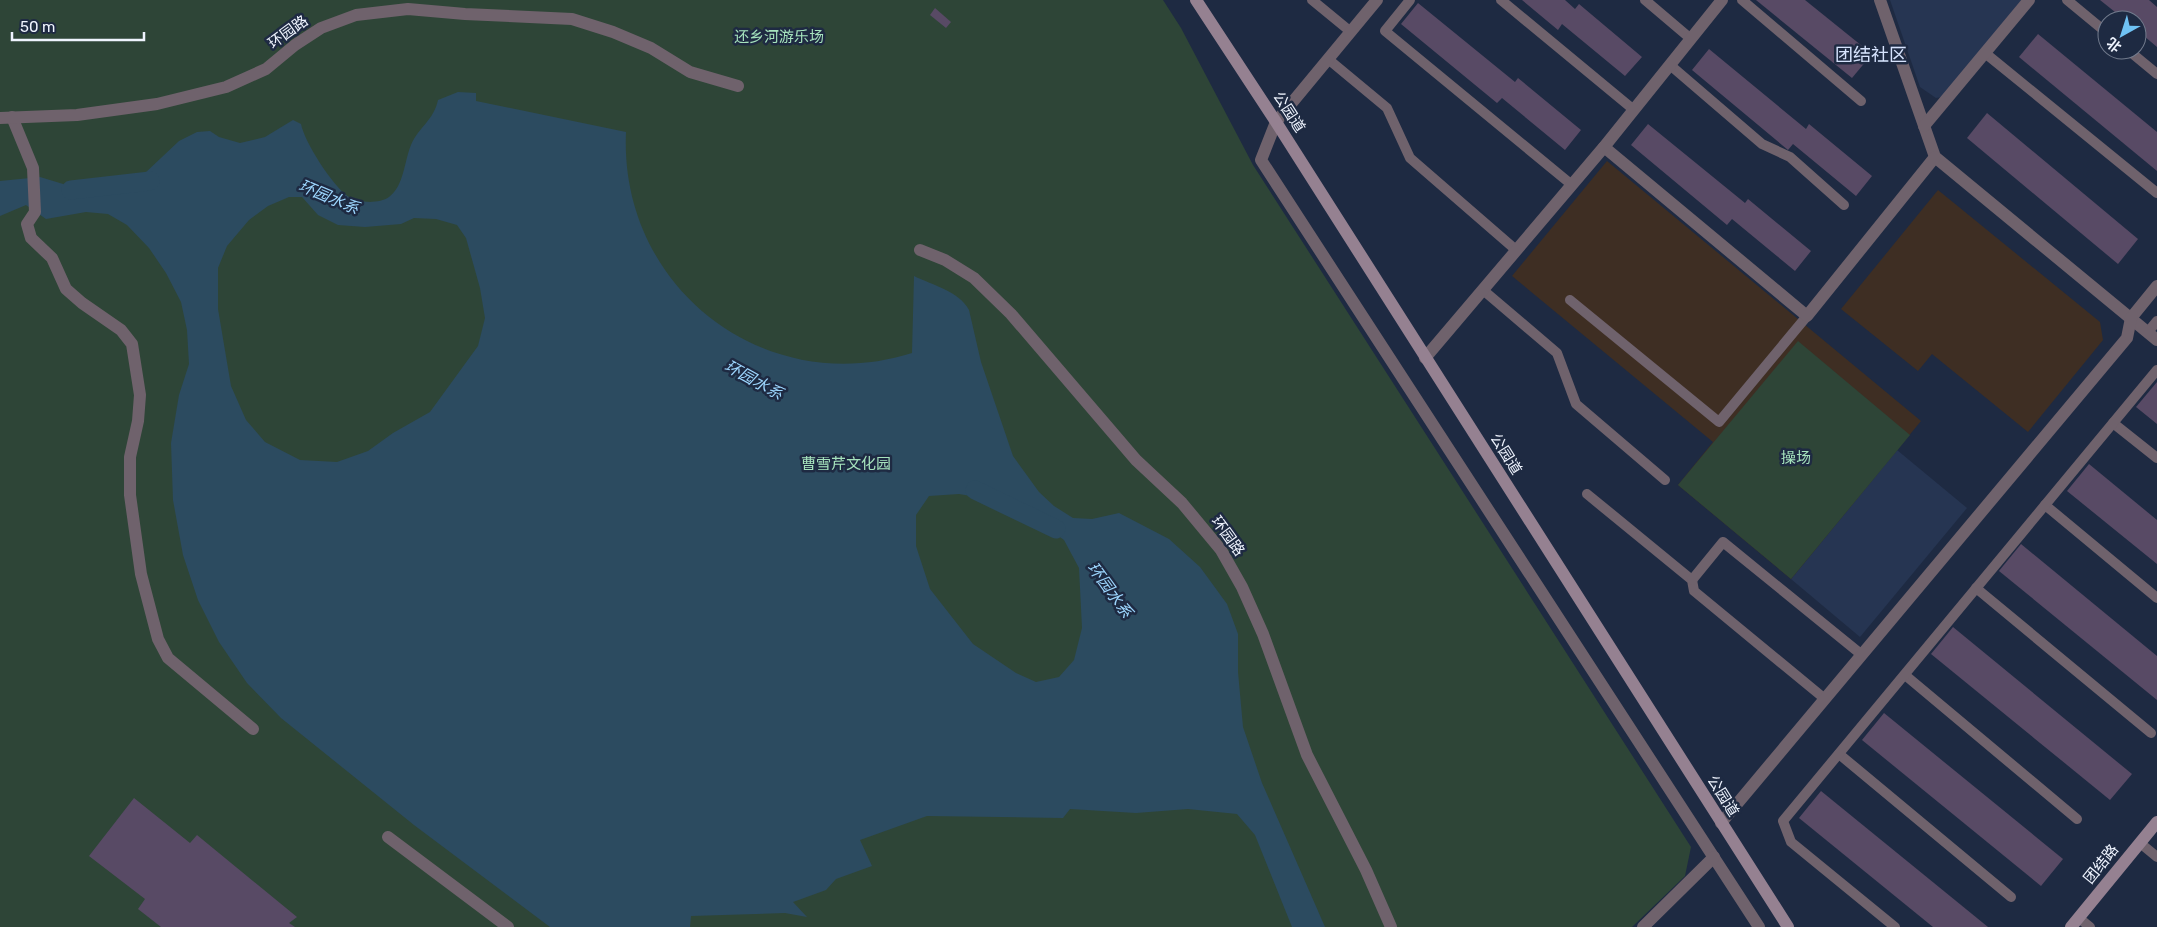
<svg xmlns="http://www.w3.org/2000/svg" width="2157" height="927" font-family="Rubik,'Noto Sans SC',sans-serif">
  <rect width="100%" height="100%" fill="#1e2a42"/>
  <g fill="#263552">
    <polygon points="1890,0 2024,0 1942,97 1936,98 1920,87"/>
    <polygon points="1897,450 1967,508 1860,637 1791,579"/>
  </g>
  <g fill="#3e2e23">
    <polygon points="1607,161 1921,421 1791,579 1678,485 1713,442 1512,276"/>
    <polygon points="1938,190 2100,322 2103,340 2028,432 1932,354 1918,371 1841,309"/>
  </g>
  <g fill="#2e4537">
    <polygon points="0,0 1163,0 1181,28 1253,165 1691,847 1685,876 1632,927 0,927"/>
    <polygon points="1798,341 1910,435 1791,579 1678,485"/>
  </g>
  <path fill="#2c4b60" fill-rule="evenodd" d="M458,92L476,93V101L626,132C619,287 764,400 912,353L914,276C932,285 959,291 969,310L981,362L1013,456L1039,492L1054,506L1073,518L1092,519L1119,513L1169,539L1200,567L1227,604L1238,634V672L1243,727L1262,783L1325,927H1292L1255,835L1237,814L1188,809L1136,813L1070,809L1063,818L927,816L860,840L872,866L836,879L826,890L793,902L807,917L785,913L691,916L690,927H550L414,825L281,718L247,683L219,642L198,600L183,555L173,500L171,443L179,395L189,364L187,330L181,302L166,273L149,248L127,225L108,214L86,212L46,219L26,205L0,216V181L40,177L73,187L122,185L144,174L179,141L197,132L210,131L219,137L240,143L265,137L293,120L301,124C304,141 333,187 349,197C359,203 379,204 389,197C404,186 404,162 411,145C418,128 434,120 438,100ZM289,197H302L318,215L338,225L365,227L401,224L414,218L436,219L457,225L466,238L480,288L485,318L478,346L430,412L393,433L368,451L337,462L300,460L265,442L246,420L231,386L218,309V268L227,246L249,220L268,206ZM959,494L1001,501L1031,516L1064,540L1079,568L1082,628L1074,660L1059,677L1036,682L1016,673L973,644L930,589L916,546V515L929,496Z"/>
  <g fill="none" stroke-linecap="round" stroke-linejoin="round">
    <g stroke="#2c4b60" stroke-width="19">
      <polyline points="71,190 150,181"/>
      <polyline points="975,490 1056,529"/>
    </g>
  </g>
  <g fill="#584a65">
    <polygon points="1522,0 1565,0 1575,9 1579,4 1642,57 1625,76 1562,24 1558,30"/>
    <polygon points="1756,0 1805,0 1872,54 1852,78"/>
    <polygon points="2100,0 2149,0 2157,7 2157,47 2137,30 2137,20 2125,20"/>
    <polygon points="1418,3 1515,82 1518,78 1581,130 1565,150 1502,98 1497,103 1401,24"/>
    <polygon points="935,8 951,22 946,28 930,15"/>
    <polygon points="2038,34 2157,132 2157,171 2019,57"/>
    <polygon points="1709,49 1806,129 1809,124 1872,176 1856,196 1793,144 1788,150 1692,70"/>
    <polygon points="1987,113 2138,239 2118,264 1967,138"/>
    <polygon points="1648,124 1745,203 1748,199 1811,251 1795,271 1732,219 1727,225 1631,145"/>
    <polygon points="2157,382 2157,424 2136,407"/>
    <polygon points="2089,464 2157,520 2157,564 2067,491"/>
    <polygon points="2021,544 2157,656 2157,700 1999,571"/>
    <polygon points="1953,627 2132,774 2110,800 1931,654"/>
    <polygon points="1884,713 2063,859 2041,886 1862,740"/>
    <polygon points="1821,791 1988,927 1933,927 1799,818"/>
    <polygon points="134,798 190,843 197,835 297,917 289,923 295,927 161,927 138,909 145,899 89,856"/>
  </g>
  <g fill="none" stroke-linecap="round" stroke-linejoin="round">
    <g stroke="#6f626c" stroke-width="10">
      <polyline points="1312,0 1351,32"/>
      <polyline points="1410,0 1385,31 1572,185"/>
      <polyline points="1501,0 1634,110"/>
      <polyline points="1645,0 1691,39"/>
      <polyline points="1742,0 1861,101"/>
      <polyline points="2067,0 2107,33"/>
      <polyline points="2128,50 2157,74"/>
      <polyline points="1985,53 2157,193"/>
      <polyline points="1328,59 1387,108 1410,158 1516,250"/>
      <polyline points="1670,65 1762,144 1790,157 1844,205"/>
      <polyline points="1483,290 1557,353 1576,404 1665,480"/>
      <polyline points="1570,300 1719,422 1807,316"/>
      <polyline points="2148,332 2157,321"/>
      <polyline points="2113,423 2157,458"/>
      <polyline points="1587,494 1692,580 1694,591 1825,699"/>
      <polyline points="2045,505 2157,598"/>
      <polyline points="1692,580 1723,542 1862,655"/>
      <polyline points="1976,588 2151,733"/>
      <polyline points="1905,675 2077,819"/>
      <polyline points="1839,754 2011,897"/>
      <polyline points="2140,843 2157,857"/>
      <polyline points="2079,918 2090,927"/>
      <polyline points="1895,927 1791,842 1783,821 2157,370"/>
    </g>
    <g stroke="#6f626c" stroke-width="12">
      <polyline points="1377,0 1276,122 1261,160 1759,927"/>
      <polyline points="1880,0 1935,157 2157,340"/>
      <polyline points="12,117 33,168 35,212 27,224 31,238 52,258 66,289 82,303 121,330 132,344 140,395 138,421 130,457 130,495 141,574 158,639 168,658 253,729"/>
      <polyline points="0,118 77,115 157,104 226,87 266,69 295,45 321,28 356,15 408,9 465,14 572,19 613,32 651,48 690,72 738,86"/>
      <polyline points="1924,126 2029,0"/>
      <polyline points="1604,147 1807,316 1935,157"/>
      <polyline points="920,250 945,260 974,278 1011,314 1136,460 1182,503 1221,550 1242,587 1263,634 1307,755 1366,870 1391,927"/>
      <polyline points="1425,358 1604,147 1722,0"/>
      <polyline points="1721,823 2127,338 2131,318 2157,286"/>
      <polyline points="388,837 508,927"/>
      <polyline points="1643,927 1714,857"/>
    </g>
    <g stroke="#958191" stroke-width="12">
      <polyline points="1196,0 1276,122 1788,927"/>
      <polyline points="2071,927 2157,822"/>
    </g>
  </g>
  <g text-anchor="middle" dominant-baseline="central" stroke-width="5" stroke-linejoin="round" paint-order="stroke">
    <g font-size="15" fill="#eff4fe" stroke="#1e2a42">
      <text transform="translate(288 32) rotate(-36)">环园路</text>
      <text transform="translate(1289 112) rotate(57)">公园道</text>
      <text transform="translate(1506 454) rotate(58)">公园道</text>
      <text transform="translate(1228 536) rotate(54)">环园路</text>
      <text transform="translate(1723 796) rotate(58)">公园道</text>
      <text transform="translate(2101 864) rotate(-51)">团结路</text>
    </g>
    <g font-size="15" fill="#a6e3bd" stroke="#1e2a42">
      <text x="779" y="37">还乡河游乐场</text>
      <text x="1796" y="458">操场</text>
      <text x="846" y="464">曹雪芹文化园</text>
    </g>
    <g font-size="16" font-style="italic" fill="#9cd5fd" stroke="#1e2a42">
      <text transform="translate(329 197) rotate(23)">环园水系</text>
      <text transform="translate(754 380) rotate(29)">环园水系</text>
      <text transform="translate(1110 590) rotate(54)">环园水系</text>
    </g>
    <g font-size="18" fill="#d6e3fd" stroke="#1e2a42">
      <text x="1871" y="55">团结社区</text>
    </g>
  </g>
  <g transform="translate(2122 35) rotate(219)"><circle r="24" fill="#1e2a42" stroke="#727b8d"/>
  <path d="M0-4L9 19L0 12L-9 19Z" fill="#6fc2f4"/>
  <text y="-8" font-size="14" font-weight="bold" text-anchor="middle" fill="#eff4fe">北</text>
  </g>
  <path d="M12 32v8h132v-8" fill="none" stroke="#eff4fe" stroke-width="2.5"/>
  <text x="20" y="32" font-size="15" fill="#eff4fe" stroke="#1e2a42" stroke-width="4" paint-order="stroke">50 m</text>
</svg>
